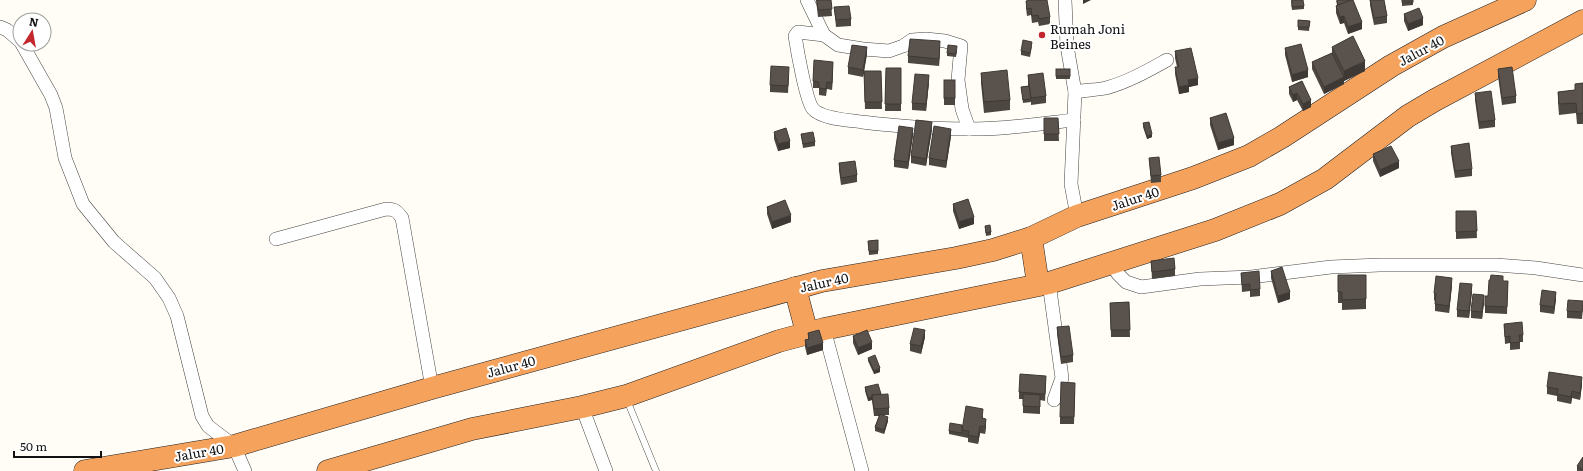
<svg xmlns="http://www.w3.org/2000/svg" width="1583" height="471" font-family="Literata,serif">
  <rect width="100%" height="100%" fill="#fffdf5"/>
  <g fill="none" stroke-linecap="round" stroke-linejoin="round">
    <defs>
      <polyline id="lane" points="627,400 656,471"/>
      <g id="street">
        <polyline points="807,0 824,35 838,45 863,49 889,51 903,46 912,40 926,39 945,41 961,46 958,80 962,109 969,129"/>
        <polyline points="1065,0 1067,46 1075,92 1071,184 1077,216"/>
        <polyline points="0,27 7,30 20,41"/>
        <path d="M824,35L798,32L795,36C797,49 806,101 813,109C822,119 849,120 862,122C896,126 931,129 965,129C1001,130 1038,124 1074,120"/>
        <polyline points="22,44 51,95 56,108 65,158 83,204 114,242 155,278 169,298 177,316 202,416 208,426 234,446 245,471"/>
        <path d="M1075,92C1085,90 1096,90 1106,88C1128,82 1147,71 1167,60"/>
        <path d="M276,239L386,209C395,209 397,211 402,218L432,388"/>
        <polyline points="1110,262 1118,274 1126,282 1141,287 1200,279 1251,277 1331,267 1380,265 1496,265 1536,268 1583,275"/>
        <polyline points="1049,283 1062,378 1054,400"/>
        <polyline points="824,329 862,471"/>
        <polyline points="582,407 606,471"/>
      </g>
      <g id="highway">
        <polyline points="1031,238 1038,284"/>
        <polyline points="795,288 807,333"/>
        <polyline points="85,471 234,446 432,388 822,281 956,258 993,250 1031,238 1077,216 1193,178 1249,156 1282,137 1391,66 1443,37 1525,0"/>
        <polyline points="328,471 472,429 582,407 626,396 779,341 824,329 1049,283 1215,230 1280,204 1325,179 1408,116 1435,100 1583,21"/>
      </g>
    </defs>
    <use href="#lane" stroke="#444" stroke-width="7"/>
    <use href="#street" stroke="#444" stroke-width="14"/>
    <use href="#highway" stroke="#222" stroke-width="23"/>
    <use href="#lane" stroke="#fff" stroke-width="6"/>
    <use href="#street" stroke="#fff" stroke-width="13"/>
    <use href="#highway" stroke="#f5a25d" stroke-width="22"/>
  </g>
  <g fill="#4d4742">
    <polygon points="816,0 831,0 832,16 818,17"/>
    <polygon points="1291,0 1304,6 1304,9 1292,10"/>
    <polygon points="1336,0 1362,29 1348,34 1344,23 1340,24 1336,13 1336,6 1337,5"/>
    <polygon points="1370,0 1384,0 1387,16 1387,23 1374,25 1370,5"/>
    <polygon points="1402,0 1413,0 1413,5 1402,6"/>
    <polygon points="1026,1 1050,17 1050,24 1039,26 1038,22 1032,23 1031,15 1027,16 1026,8"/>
    <polygon points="834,7 851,19 851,26 836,27"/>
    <polygon points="1404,14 1423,25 1408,31 1404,21"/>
    <polygon points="1298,20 1310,21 1309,31 1298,30"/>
    <polygon points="1032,46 1030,57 1021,55 1021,51"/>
    <polygon points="1332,47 1365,71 1344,81 1344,84 1324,94 1312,69 1312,62 1332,53"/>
    <polygon points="940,48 939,66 908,63 908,56"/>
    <polygon points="1285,48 1308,77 1292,82 1285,55"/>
    <polygon points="957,50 956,57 947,56 947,53"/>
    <polygon points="1175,51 1198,85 1189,87 1189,92 1179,94 1175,74 1175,67 1177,67 1175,58"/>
    <polygon points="867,54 864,71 881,71 882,109 865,109 864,72 863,77 848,74 848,67"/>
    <polygon points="886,68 901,68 901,111 885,111"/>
    <polygon points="833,69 832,90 827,89 826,96 819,95 819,88 813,88 813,81"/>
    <rect x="1056" y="69" width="14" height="10"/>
    <polygon points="1498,69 1516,96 1516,103 1502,105 1498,76"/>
    <polygon points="981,73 1010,100 1010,110 984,113 981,83"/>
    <polygon points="789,74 788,93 770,92 770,85"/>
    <polygon points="1028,75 1046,96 1046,103 1031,105 1031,102 1023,103 1021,87 1028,86"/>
    <rect x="944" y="80" width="11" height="25"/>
    <polygon points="1302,81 1311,107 1303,111 1297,100 1293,102 1289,94 1289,87"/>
    <polygon points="929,82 926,111 912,110 912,103"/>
    <polygon points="1583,83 1583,124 1577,124 1576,113 1559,115 1558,102 1558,92 1575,90 1575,84"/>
    <polygon points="1475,93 1495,120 1495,127 1479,129 1475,100"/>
    <polygon points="1044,118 1058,118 1059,141 1044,141"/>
    <polygon points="1210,118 1234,145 1218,150 1210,125"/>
    <polygon points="1143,123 1152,137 1147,139 1143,127"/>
    <polygon points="932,129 926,166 911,163 911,156"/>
    <polygon points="774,132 790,148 778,151 774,139"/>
    <polygon points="801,134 815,142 815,146 803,148"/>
    <polygon points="913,135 908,169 894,167 894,160"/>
    <polygon points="951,136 946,168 929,165 929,158"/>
    <polygon points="1451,146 1472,169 1472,176 1455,178 1451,153"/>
    <polygon points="1373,154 1399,168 1380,177 1373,161"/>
    <polygon points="1149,158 1161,175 1161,182 1151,183"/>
    <polygon points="839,163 857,175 857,182 841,185 839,170"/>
    <polygon points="953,204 974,224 959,229 953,211"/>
    <polygon points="767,207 791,222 772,229 767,214"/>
    <polygon points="1456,211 1476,211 1477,238 1456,239"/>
    <polygon points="985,226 991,232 991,235 986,236"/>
    <polygon points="878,240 878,254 869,255 868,241"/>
    <polygon points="1151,261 1175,269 1175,276 1152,279"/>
    <polygon points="1271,271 1290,299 1278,303 1271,278"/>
    <polygon points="1241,273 1260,289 1260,296 1250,297 1250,291 1242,292"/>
    <polygon points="1338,275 1366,275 1366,309 1342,310 1342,303 1338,303"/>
    <polygon points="1503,281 1508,281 1507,314 1485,313 1485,296 1488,296"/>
    <polygon points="1452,285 1449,313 1435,311 1435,301 1434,300 1434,293"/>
    <polygon points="1472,291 1469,318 1457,317 1457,310"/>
    <polygon points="1556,299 1554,314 1540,312 1540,305"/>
    <polygon points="1129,302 1130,337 1111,337 1110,303"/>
    <polygon points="1484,302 1482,319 1471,318 1471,311"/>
    <polygon points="1583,308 1582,319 1567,318 1567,311"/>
    <polygon points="1504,324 1523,335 1523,342 1520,342 1520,349 1510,350 1510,343 1505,344"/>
    <polygon points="1057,327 1073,355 1073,362 1061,364 1057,334"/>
    <polygon points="808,333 823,350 807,355 805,347 805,340 808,339"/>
    <polygon points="853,336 872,349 858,355 853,343"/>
    <polygon points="925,337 921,354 910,351 910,344"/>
    <polygon points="868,358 880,372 874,374 868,361"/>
    <polygon points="1046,383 1045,401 1040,400 1040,414 1023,413 1023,399 1019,399 1019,392"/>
    <polygon points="1582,384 1580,400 1572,398 1571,404 1557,401 1557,396 1547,394 1547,387"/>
    <polygon points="865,387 881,394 889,408 889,415 883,415 888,421 884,434 875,431 875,427 879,416 874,416 872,400 868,401 865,391"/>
    <polygon points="1075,390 1074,424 1060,424 1060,417"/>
    <polygon points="983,416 983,418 986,426 985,434 980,433 978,444 968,442 968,438 949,434 949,431"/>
    <polygon points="1583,457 1583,471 1577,471 1577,466"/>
  </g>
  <g fill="#3f3936">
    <polygon points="1083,0 1091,0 1083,4"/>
    <polygon points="1344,16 1344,23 1340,24 1340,17"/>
    <polygon points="1423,18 1423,25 1408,31 1408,24"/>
    <polygon points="1362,22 1362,29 1348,34 1348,27"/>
    <polygon points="940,41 940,48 939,66 939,59"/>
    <polygon points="867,47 867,54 863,77 863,70"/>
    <polygon points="1365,61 1365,71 1344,81 1344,84 1324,94 1324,87 1344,77 1344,71"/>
    <polygon points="833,62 833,69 832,90 832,83"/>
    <polygon points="1308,70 1308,77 1292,82 1292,75"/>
    <polygon points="929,75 929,82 926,111 926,104"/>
    <polygon points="1198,78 1198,85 1189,87 1189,92 1179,94 1179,87 1188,80"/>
    <polygon points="1297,93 1297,100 1293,102 1293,95"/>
    <polygon points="1311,100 1311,107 1303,111 1303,104"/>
    <polygon points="932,122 932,129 926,166 926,159"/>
    <polygon points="913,128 913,135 908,169 908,162"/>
    <polygon points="951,129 951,136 946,168 946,161"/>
    <polygon points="1152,134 1152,137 1147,139 1147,136"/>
    <polygon points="1234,138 1234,145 1218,150 1218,143"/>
    <polygon points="790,141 790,148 778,151 778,144"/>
    <polygon points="1399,161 1399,168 1380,177 1380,170"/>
    <polygon points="791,215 791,222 772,229 772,222"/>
    <polygon points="974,217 974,224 959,229 959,222"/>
    <polygon points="1452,278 1452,285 1449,313 1449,306"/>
    <polygon points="1472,284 1472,291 1469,318 1469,311"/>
    <polygon points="1290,292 1290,299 1278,303 1278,296"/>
    <polygon points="1556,292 1556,299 1554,314 1554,307"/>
    <polygon points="1484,295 1484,302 1482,319 1482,312"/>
    <polygon points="925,330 925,337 921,354 921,346"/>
    <polygon points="872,342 872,349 858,355 858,348"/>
    <polygon points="823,343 823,350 807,355 807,348"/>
    <polygon points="880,368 880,372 874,374 874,371"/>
    <polygon points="1582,377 1582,384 1580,400 1580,393"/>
    <polygon points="1572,391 1572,398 1571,404 1571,397"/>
    <polygon points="872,397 872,400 868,401 868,398"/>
    <polygon points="888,417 888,421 884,434 884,430"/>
    <polygon points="986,419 986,426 985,434 985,427"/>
    <polygon points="980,426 980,433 978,444 978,437"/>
  </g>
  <g fill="#5a524d" stroke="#3f3936">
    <polygon points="817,0 831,0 832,9 818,10"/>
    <polygon points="1030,0 1047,0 1050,17 1039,19 1038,15 1032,16 1031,8 1027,9 1026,1"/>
    <polygon points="1292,0 1303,0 1304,6 1292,7"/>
    <polygon points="1337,0 1351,0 1338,5"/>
    <polygon points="1351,0 1353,0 1362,22 1348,27 1344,16 1340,17 1336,6"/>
    <polygon points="1370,0 1384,0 1387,16 1374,18"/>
    <rect x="1402" y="0" width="11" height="2"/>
    <polygon points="849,6 851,19 836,20 834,7"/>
    <polygon points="1419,8 1423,18 1408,24 1404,14"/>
    <polygon points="1298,20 1310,21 1309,27 1298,27"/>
    <polygon points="1353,36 1365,61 1344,71 1332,47"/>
    <polygon points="910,39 940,41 939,59 908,56"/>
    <polygon points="1023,40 1032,42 1030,53 1021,51"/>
    <polygon points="1301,44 1308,70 1292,75 1285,48"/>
    <polygon points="852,45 867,47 863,70 848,67"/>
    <polygon points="948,45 957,46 956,54 947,53"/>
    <polygon points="1191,48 1198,78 1188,80 1189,85 1179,87 1175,67 1179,67 1175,51"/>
    <polygon points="1332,53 1344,77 1324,87 1312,62"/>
    <polygon points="814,60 833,62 832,83 827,82 826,89 819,88 819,82 813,81"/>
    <polygon points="771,66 789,67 788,86 770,85"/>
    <polygon points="1512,67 1516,96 1502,98 1498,69"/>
    <polygon points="886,68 901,68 901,104 885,104"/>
    <rect x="1056" y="69" width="14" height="7"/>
    <polygon points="1007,70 1010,100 984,102 981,73"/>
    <polygon points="864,71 881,71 882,102 865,102"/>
    <polygon points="1043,73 1046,96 1031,98 1028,75"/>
    <polygon points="915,74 929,75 926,104 912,103"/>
    <rect x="944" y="80" width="11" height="18"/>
    <polygon points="1302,81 1311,100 1303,104 1297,93 1293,95 1289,87"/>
    <polygon points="1583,83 1583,113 1577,114 1576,103 1559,104 1558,92 1575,90 1575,84"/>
    <polygon points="1029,86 1031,99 1023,100 1021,87"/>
    <polygon points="1491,91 1495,120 1479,122 1475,93"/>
    <polygon points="1226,113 1234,138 1218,143 1210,118"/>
    <polygon points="1044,118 1058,118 1059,134 1044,134"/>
    <polygon points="916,120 932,122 926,159 911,156"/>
    <polygon points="1149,122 1152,134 1147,136 1143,123"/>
    <polygon points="899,126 913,128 908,162 894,160"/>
    <polygon points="934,126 951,129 946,161 929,158"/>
    <polygon points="786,128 790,141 778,144 774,132"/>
    <polygon points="813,132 815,142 803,144 801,134"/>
    <polygon points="1469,143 1472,169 1455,171 1451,146"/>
    <polygon points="1391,146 1399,161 1380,170 1373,154"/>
    <polygon points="1159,157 1161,175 1151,176 1149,158"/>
    <polygon points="855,161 857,175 841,178 839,163"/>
    <polygon points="968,199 974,217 959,222 953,204"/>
    <polygon points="785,200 791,215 772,222 767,207"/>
    <polygon points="1456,211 1476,211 1477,231 1456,232"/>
    <polygon points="990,225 991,232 986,233 985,226"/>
    <polygon points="878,240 878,251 869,251 868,241"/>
    <polygon points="1174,258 1175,269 1152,272 1151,261"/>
    <polygon points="1282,267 1290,292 1278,296 1271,271"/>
    <polygon points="1259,271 1260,289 1250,290 1250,284 1242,285 1241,273"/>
    <polygon points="1338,275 1366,275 1366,299 1342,300 1342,292 1338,292"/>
    <polygon points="1491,275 1503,276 1503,281 1508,281 1507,307 1485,306 1485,296 1488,296 1489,280 1490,280"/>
    <polygon points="1436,276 1452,278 1449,306 1435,304 1436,294 1434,293"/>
    <polygon points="1460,283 1472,284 1469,311 1457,310"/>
    <polygon points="1542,290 1556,292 1554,307 1540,305"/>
    <polygon points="1473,294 1484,295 1482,312 1471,311"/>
    <polygon points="1568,300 1583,301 1582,312 1567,311"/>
    <polygon points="1129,302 1130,330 1111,330 1110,303"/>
    <polygon points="1522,322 1523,335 1519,335 1520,342 1510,343 1510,336 1505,337 1504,324"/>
    <polygon points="1069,326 1073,355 1061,357 1057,327"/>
    <polygon points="914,328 925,330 921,346 910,344"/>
    <polygon points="819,330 823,343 807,348 805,340 809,339 808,333"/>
    <polygon points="867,330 872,342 858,348 853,336"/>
    <polygon points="875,355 880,368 874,371 868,358"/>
    <polygon points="1549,372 1582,377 1580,393 1572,391 1571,397 1557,394 1558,389 1547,387"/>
    <polygon points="1020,374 1046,376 1045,394 1019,392"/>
    <polygon points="1061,382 1075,383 1074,417 1060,417"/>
    <polygon points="878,384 881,394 872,395 872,397 868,398 865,387"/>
    <polygon points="888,394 889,408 874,409 872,395"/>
    <polygon points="1023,394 1040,395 1040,407 1023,406"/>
    <polygon points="966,406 983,409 982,418 986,419 985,427 980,426 978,437 968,435 969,431 962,430"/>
    <polygon points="880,414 888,417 884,430 875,427"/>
    <polygon points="950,423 962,425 962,433 949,431"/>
    <polygon points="1583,457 1583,470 1577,466"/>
  </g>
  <circle fill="#c4262e" stroke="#fff" stroke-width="1.5" cx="1042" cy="35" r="4"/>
  <g text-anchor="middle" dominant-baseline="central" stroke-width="4" stroke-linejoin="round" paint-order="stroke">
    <g font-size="13" fill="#111" stroke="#fff" text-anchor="start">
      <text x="1050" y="28">Rumah Joni<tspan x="1050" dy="15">Beines</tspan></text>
    </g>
    <g font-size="13" fill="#111" stroke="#fff">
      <text transform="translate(1421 50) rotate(-28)">Jalur 40</text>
      <text transform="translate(1135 198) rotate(-18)">Jalur 40</text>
      <text transform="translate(824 282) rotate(-12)">Jalur 40</text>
      <text transform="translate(511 366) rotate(-15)">Jalur 40</text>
      <text transform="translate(199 452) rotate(-10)">Jalur 40</text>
    </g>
  </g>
  <g transform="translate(32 32) rotate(11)"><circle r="19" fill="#ffffff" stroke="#a0a0a0"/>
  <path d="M0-3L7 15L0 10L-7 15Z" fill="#c4262e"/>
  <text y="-6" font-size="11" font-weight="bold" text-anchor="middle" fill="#111111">N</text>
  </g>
  <path d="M14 451v6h87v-6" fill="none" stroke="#111111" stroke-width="2"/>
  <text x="20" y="451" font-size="12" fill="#111111" stroke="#ffffff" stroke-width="3" paint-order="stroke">50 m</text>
</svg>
